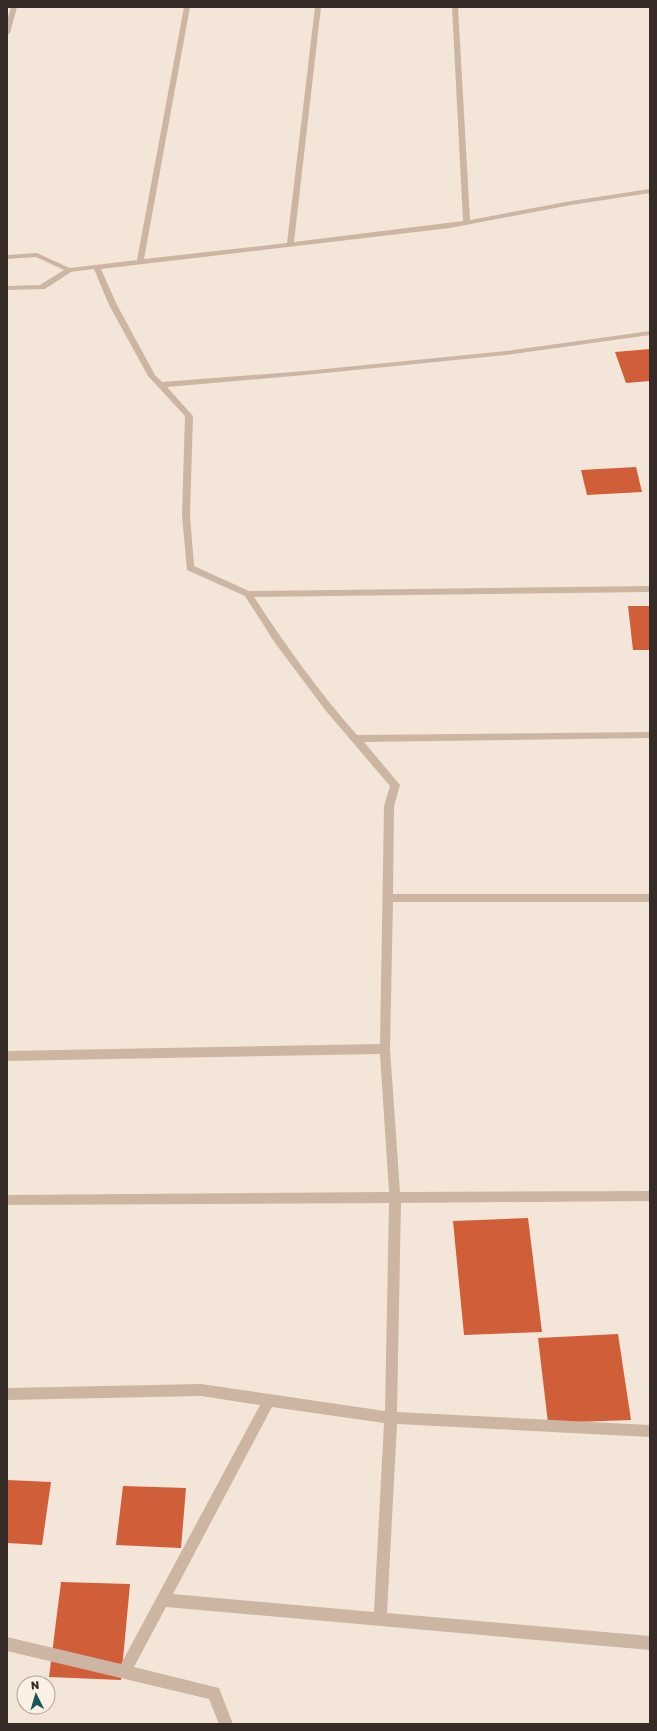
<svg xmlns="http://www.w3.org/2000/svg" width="657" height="1731" font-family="'Golos Text',sans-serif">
  <rect width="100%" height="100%" fill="#f3e6d8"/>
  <g fill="#d05e39">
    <polygon points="650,349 650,381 626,383 615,352"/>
    <polygon points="636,467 642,492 587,495 581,470"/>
    <polygon points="628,606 650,606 650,650 633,650"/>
    <polygon points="528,1218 542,1332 464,1335 453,1221"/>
    <polygon points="618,1334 631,1420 548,1423 538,1338"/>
    <polygon points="7,1480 51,1482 42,1545 7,1543"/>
    <polygon points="123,1486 186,1488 181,1548 116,1545"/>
    <polygon points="61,1582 130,1584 121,1680 49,1677"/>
  </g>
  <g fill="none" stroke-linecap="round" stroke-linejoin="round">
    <polygon fill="#ccb6a3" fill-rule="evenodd" points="11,7 17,7 10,33 7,35 7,21"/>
    <path fill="#ccb6a3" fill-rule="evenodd" d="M184,7H190L144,259L287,243L315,7H321L294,242L463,221L452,7H458L470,220L571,201L650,189V193L571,205L450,228L101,269L117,305L155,375L162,382L305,371L506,351L650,331V335L506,355L305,375L167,387L193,416L190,515L194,566L249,591L650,586V592L254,597C286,646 319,692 357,735L650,732V738L364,742L400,785L394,806L393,894H650V902H393L390,1049L400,1192L650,1191V1201L401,1203L397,1412L650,1425V1437L397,1424L387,1613L650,1636V1650L166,1607L134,1667L219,1688L233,1724H219L209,1699L7,1651V1637L121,1664L260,1405L201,1396L7,1400V1388L201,1384L385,1411L389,1203L7,1205V1195L389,1192L380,1054L7,1061V1051L380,1044L384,806L390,786L326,711L275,643L245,596L187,570L182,515L185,416L148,376L109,305L94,269L70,272L66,270L70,268L137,260ZM272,1407L384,1423L374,1612L173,1594Z"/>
    <polygon fill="#ccb6a3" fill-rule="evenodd" points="37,253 74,270 45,289 7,290 7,286 40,285 64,270 36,257 7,259 7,255"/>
  </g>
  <rect width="657" height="1731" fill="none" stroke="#362b26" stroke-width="16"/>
  <g transform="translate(36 1695) rotate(355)"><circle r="19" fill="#fbf0e4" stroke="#aca198"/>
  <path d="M0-3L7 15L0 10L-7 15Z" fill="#18565b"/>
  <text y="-6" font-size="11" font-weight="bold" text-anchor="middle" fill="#362b26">N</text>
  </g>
</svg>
